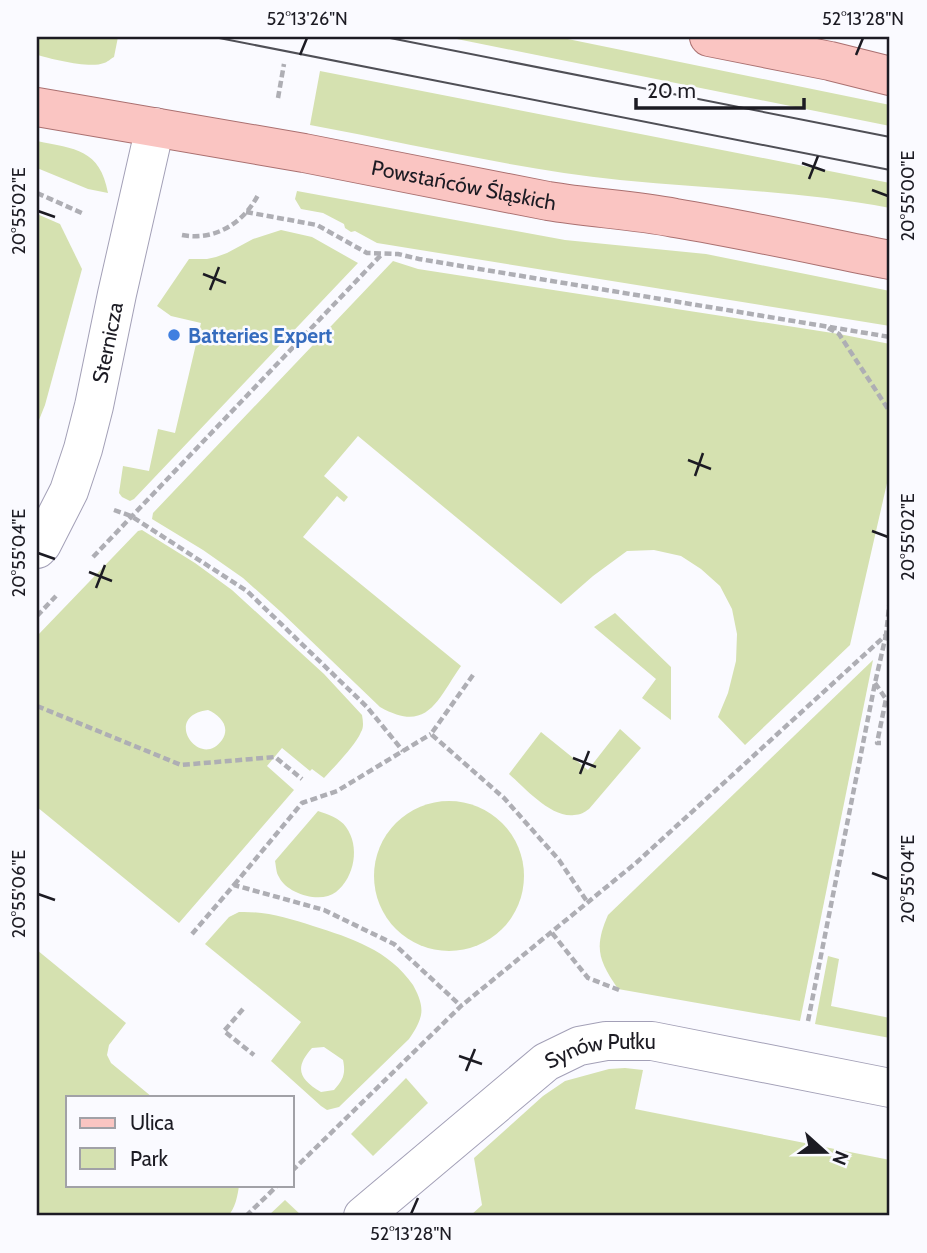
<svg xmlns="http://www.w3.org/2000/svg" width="927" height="1253" font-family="Cabin,sans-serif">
  <rect width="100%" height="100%" fill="#fafaff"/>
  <g fill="#d5e1b0" fill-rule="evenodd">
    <path d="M37,37H118L114,57C112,58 106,63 104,63C90,69 52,59 37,55Z"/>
    <polygon points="447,37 558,37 890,105 890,126"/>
    <path d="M320,71L890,183V208C801,191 710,189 620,180C516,169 412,144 310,125Z"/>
    <path d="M37,141C75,149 100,149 108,193L88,189L37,168Z"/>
    <polygon points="297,191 565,240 706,254 890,291 890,326 377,243 355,231 351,232 345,228 344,224 323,213 301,209 295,199"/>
    <polygon points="37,214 60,224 82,269 45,405 37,425"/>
    <polygon points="281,230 312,237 358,263 134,499 130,501 122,497 119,493 123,466 149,471 158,429 175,433 201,323 171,316 157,306 189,259 207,259 216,257 227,253 253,239"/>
    <path d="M393,261L418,269L839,334L890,344V470L850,645L745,745L718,717L728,693L736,661L737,634L732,609L720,586L701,569L681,556L654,550L627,551L593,576L561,604L358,436L324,476L348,497L344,502L337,496L303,537L461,666C437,700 428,734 380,707L281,612L243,578L203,550L152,519L153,513Z"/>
    <path d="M142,530L195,563L232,590L324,674L362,715C363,721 364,727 361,732C355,746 335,766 324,778L312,769L310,771L282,748L267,766L294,790L179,923L37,807V636L138,531ZM208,710C220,715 231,727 222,740C200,771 161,716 208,710Z"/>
    <polygon points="615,613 671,667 671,720 642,698 656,679 594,627"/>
    <path d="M873,660L800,1021L618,989C598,960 594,947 608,915Z"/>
    <path d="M620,729L641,748L589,809C585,812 580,815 574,815C551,818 525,788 509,774L541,732L588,770Z"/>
    <circle cx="449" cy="876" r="75"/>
    <path d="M318,811C327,814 340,818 346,827C360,846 355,877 336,892C321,904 287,894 279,877C276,873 276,865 275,861Z"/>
    <path d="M239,912C265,911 288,918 313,926C351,938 389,950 413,985C418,994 423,1005 421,1015C419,1024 414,1032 409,1039L339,1107L327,1110L321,1106L271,1061L301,1022L205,944L229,917ZM324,1047L343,1060C346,1074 343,1080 334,1090L321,1092C299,1079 294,1068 312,1048Z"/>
    <path d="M37,950L126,1023L109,1045L107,1055L111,1063L152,1097H68V1185H239C238,1195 235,1209 228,1216H37Z"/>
    <polygon points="828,956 839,959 831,1006 890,1018 890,1038 815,1024"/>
    <polygon points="625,1068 643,1070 635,1109 890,1160 890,1216 470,1216 482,1205 474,1158 543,1096 565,1081 609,1069"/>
    <polygon points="406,1078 428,1103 373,1156 351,1134"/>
    <polygon points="285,1200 302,1216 268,1216"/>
  </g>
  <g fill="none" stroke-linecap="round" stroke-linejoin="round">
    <defs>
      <g id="minor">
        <path id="s1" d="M37,549L42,544L69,491L83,449L94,406L117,294L155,127"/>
        <path id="s2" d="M363,1216L546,1062L579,1046L606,1041H652L890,1088"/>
      </g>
      <g id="major">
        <polyline points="709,37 830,61 890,76"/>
        <path id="s3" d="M37,107L304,153L548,201C590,208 633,210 675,218C747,230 819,246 890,260"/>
      </g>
    </defs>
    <use href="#minor" stroke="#a3a0b7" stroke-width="40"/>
    <use href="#major" stroke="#aa7070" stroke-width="40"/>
    <g stroke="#aeaeb4" stroke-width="4.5" stroke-dasharray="7 3.5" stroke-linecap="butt">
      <polyline points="278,98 284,64"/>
      <polyline points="37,193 84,214"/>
      <polyline points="246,212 317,225 367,253 398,254 419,259 890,337"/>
      <path d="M182,235C214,241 243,224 258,195"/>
      <polyline points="828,328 839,334 890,412"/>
      <polyline points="114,510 131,516 247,591 367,707 403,751"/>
      <polyline points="93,557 382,254"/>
      <polyline points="37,616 56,596"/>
      <polyline points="473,675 431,734 504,798 559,860 588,903"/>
      <polyline points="875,683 886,699 877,743 881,743"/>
      <polyline points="37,706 181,765 275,757 302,779"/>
      <polyline points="234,885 302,803 337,791 431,734"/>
      <polyline points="552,933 588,978 619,990"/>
      <polyline points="192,934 234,885 324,910 394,944 461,1006"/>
      <polyline points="243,1009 224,1031 254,1055"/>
      <polyline points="808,1021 875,683 886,635 890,636"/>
      <polyline points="292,1171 461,1006 637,862 886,635 890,598"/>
      <polyline points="246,1216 278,1185"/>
    </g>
    <use href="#minor" stroke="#fff" stroke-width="38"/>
    <use href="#major" stroke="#fac5c2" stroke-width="38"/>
    <g stroke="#4f4f56" stroke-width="2">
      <polyline points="214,37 890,170"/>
      <polyline points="385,37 890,137"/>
    </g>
  </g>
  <path fill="none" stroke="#1c1b23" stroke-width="2.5" d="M300,55L307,38M856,55L863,38M802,163L825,171M809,179L818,156M872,190L888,196M38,211L55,217M203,274L226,283M210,290L219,267M688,460L711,469M695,476L703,453M872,531L888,537M38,553L55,559M89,572L112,581M96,588L105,565M573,758L596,767M580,774L589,751M872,873L888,879M38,894L55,900M459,1056L482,1064M466,1071L475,1049M411,1214L418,1198"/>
  <circle fill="#3f7fe0" stroke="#fafaff" stroke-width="2.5" cx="174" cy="335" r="7"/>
  <g text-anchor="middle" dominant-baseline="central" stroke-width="5" stroke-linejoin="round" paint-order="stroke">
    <g font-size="21" fill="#1c1b23" stroke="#fafaff">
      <text stroke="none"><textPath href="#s3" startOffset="434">Powstańców Śląskich</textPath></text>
      <text stroke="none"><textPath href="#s1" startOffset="220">Sternicza</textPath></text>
      <text stroke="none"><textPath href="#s2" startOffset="296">Synów Pułku</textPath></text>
    </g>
    <g font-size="21" font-weight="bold" fill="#366cbe" stroke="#fafaff" text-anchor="start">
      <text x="188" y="335">Batteries Expert</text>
    </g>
  </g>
  <rect width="927" height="1253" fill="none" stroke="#fafaff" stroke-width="77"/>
  <rect x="66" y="1096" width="228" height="91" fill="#fafaff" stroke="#a1a1a7" stroke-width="2"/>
  <rect x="80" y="1118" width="35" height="10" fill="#fac5c2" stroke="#a1a1a7" stroke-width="2"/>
  <text x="130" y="1130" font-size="21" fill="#1c1b23">Ulica</text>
  <rect x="80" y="1148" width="35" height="21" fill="#d5e1b0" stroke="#a1a1a7" stroke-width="2"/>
  <text x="130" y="1166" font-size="21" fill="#1c1b23">Park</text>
  <g transform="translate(825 1152) rotate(111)" stroke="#fafaff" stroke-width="5" paint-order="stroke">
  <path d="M0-5L12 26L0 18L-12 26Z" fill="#1c1b23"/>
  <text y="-10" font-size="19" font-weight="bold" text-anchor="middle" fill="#1c1b23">N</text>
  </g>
  <path d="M636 98v10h168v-10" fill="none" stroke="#1c1b23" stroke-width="3.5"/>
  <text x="647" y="98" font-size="21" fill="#1c1b23" stroke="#fafaff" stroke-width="5" paint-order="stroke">20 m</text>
  <rect x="38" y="38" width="850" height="1176" fill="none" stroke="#1c1b23" stroke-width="2.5"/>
  <g font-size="18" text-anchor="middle" fill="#1c1b23">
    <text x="307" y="25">52°13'26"N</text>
    <text x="863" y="25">52°13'28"N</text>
    <text transform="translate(908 196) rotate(-90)" y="6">20°55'00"E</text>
    <text transform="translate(19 211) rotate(-90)" y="6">20°55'02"E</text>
    <text transform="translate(908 537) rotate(-90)" y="6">20°55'02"E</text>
    <text transform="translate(19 553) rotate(-90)" y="6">20°55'04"E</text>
    <text transform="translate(908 879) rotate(-90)" y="6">20°55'04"E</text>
    <text transform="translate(19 894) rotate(-90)" y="6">20°55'06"E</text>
    <text x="411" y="1240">52°13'28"N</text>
  </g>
</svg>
